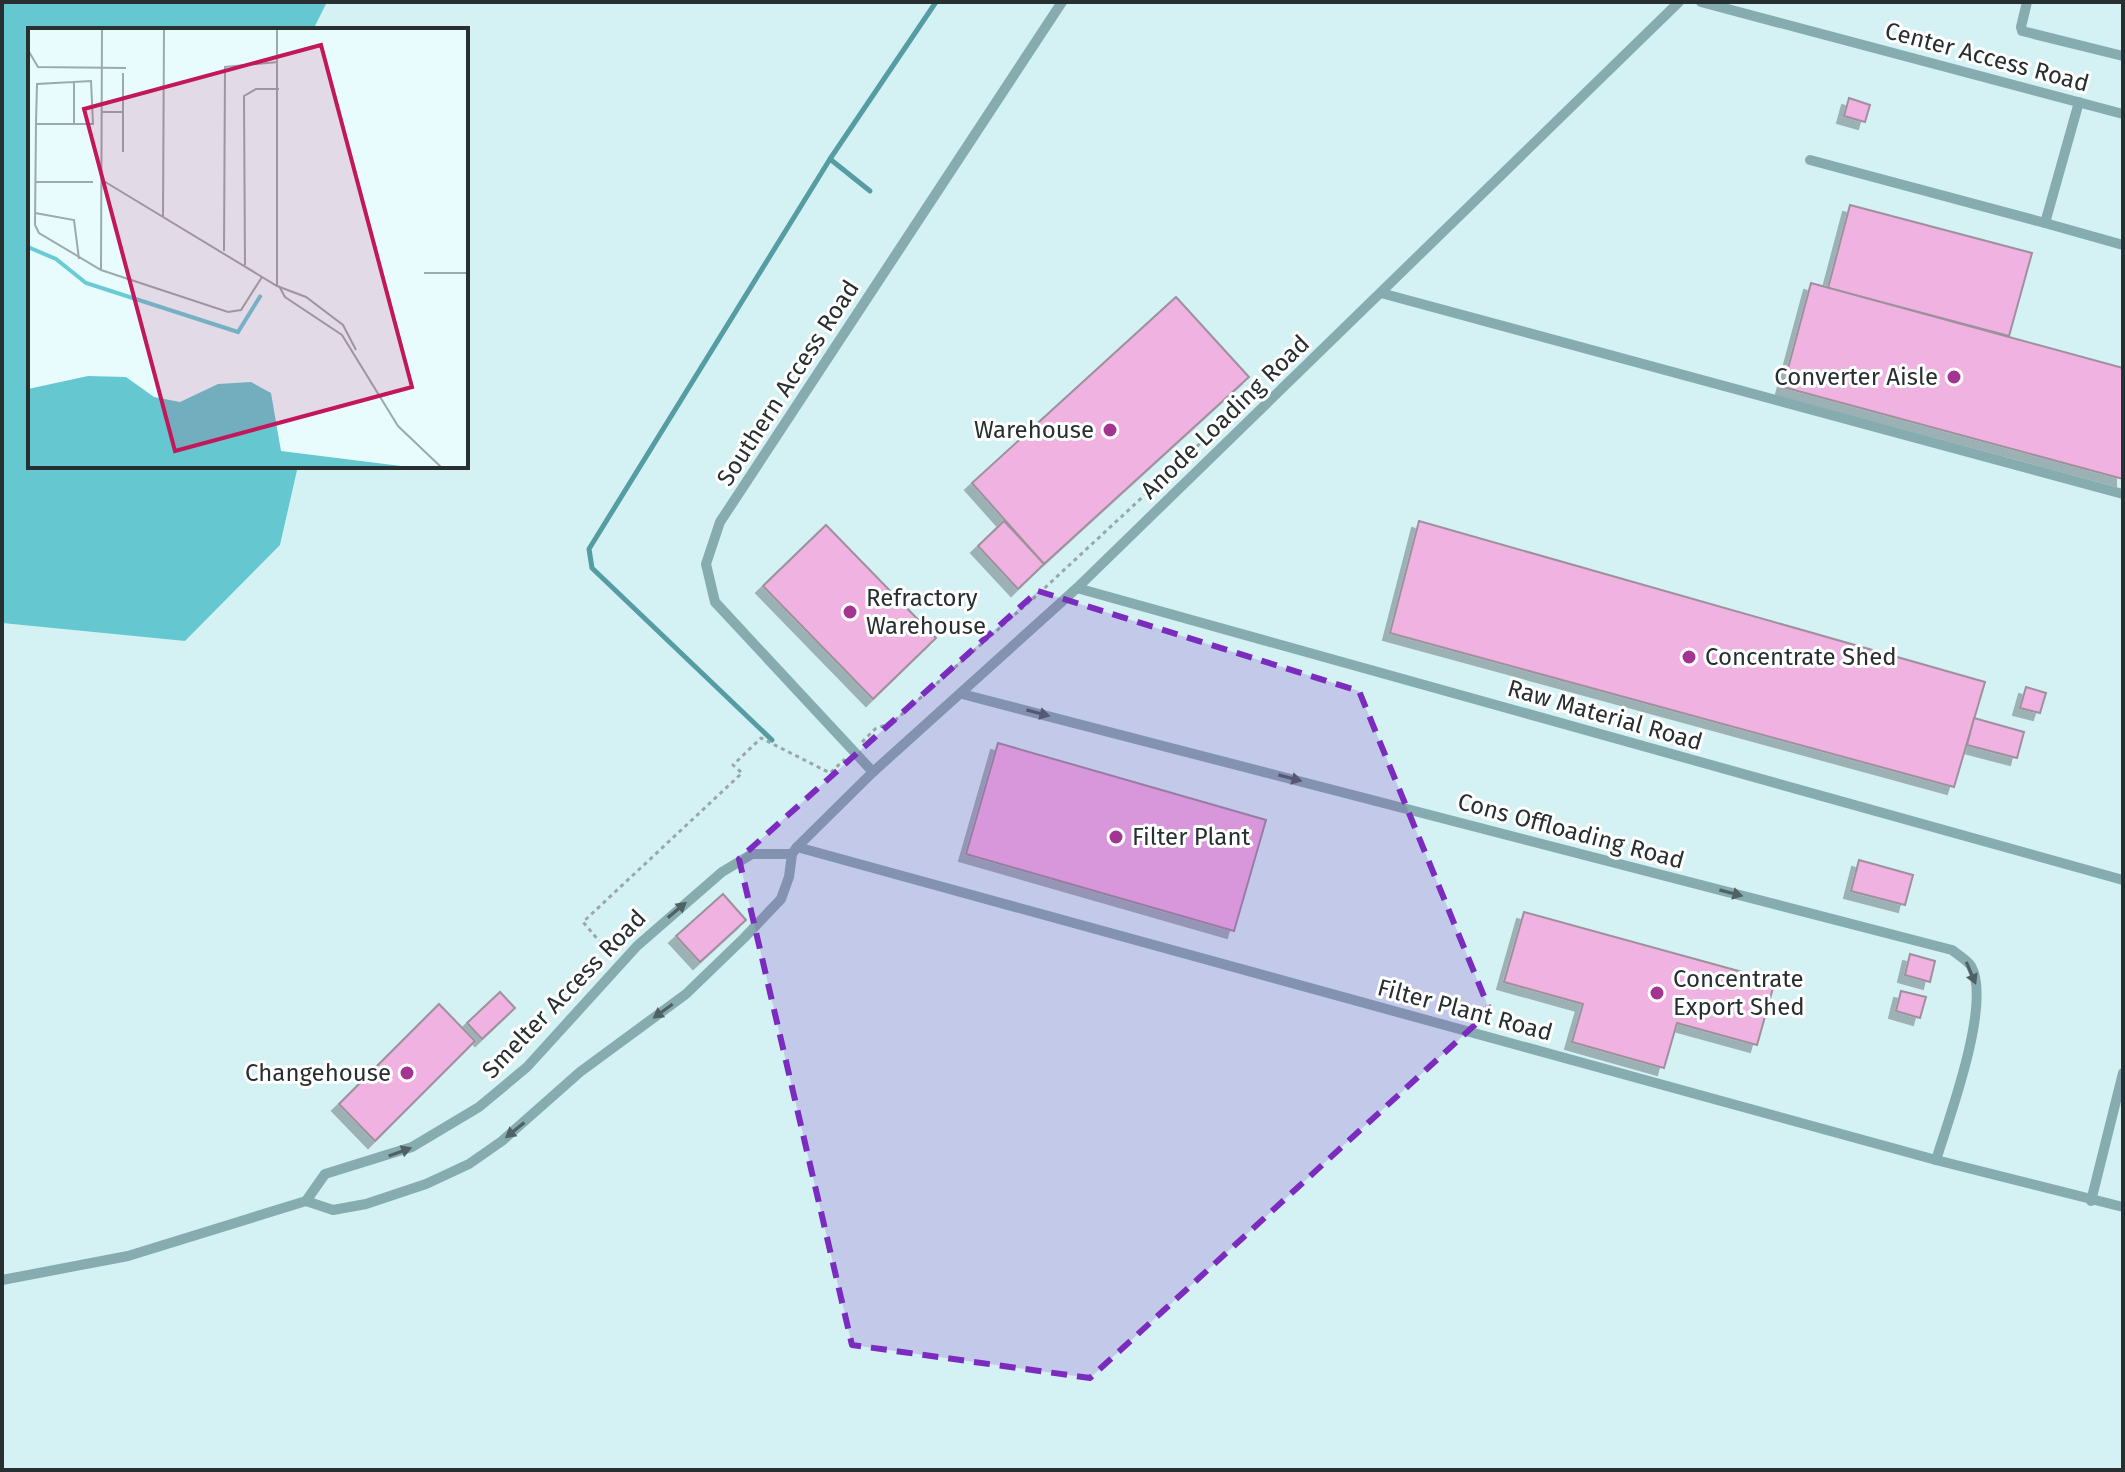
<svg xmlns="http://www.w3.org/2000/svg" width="2125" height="1472" font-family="'Fira Sans',sans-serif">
  <defs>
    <filter id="shadow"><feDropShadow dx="-7" dy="7" stdDeviation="0" flood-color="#0004"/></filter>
  </defs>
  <rect width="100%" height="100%" fill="#e8fcfe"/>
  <polygon fill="#d4f1f4" points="327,2 2123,2 2123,1470 2,1470 2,623 185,641 280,545 298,466 466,466 466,30 313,30"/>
  <polygon fill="#65c8d0" points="2,2 327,2 313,30 30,30 30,466 298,466 280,545 185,641 2,623"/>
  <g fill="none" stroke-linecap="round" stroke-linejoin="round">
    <g stroke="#569ca3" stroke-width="5">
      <polyline points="830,159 870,191"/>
      <polyline points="772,740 592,568 589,549 830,159 936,2"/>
    </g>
  </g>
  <g fill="#efb2e1" stroke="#9e919b" stroke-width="2" filter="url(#shadow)">
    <polygon points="1849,98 1870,105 1865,122 1844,116"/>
    <polygon points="1850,205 2032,253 2009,336 1828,288"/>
    <polygon points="1811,283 2123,368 2123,479 1783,387"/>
    <polygon points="1176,297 1249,377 1044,564 972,483"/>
    <polygon points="1004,521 1044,564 1018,589 978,546"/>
    <polygon points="1419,521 1985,682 1954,787 1390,633"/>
    <polygon points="826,525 936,638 873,699 763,586"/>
    <polygon points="2026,687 2046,693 2040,713 2020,708"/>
    <polygon points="1974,718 2024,732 2017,758 1967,745"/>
    <polygon points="998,743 1266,820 1234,931 966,854"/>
    <polygon points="1859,860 1913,875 1905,905 1851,891"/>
    <polygon points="723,894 746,920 700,962 676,936"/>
    <polygon points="1524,912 1775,981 1757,1045 1677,1023 1664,1068 1572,1042 1583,1004 1504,982"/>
    <polygon points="1910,954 1935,961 1930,982 1905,975"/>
    <polygon points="1901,991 1926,997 1920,1018 1896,1011"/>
    <polygon points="500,992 515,1008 482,1039 467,1023"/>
    <polygon points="439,1004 475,1041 375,1141 339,1104"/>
  </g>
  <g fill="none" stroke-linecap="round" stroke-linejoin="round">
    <g stroke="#99a7a9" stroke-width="3" stroke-dasharray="4 4" stroke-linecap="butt">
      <polyline points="862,742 875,729 893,722 1036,596 1247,400"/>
      <polyline points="612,956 583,922 742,773 733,765 761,738 830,773 845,759"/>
    </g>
    <g stroke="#86acb0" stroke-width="10">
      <polyline points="1701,2 2123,114"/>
      <polyline points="2027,2 2021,27 2022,31 2123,56"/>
      <polyline points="1810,160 2045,223 2079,102"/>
      <polyline points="2045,223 2123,245"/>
      <polyline points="1381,293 2123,494"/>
      <polyline points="1077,588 2123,880"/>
      <path d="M962,694L1952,950C1957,954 1967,960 1971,966C1992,1003 1949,1118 1936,1160"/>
      <polyline points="873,772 715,602 706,564 720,522 1062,2"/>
      <polyline points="797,847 1936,1160 2123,1207"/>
      <polyline points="306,1201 333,1210 366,1204 426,1184 469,1164 502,1141 580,1072 686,994 744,938 781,899 789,877 792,854 797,847 873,772 1077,588 1679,2"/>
      <polyline points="2091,1201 2123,1073"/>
      <polyline points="2,1280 128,1256 306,1201 325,1174 412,1147 479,1107 527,1067 637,946 722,872 752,854 792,854"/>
    </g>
  </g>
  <defs><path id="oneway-solid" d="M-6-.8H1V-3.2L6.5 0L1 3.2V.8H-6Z" transform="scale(2)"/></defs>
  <g fill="#4e6163">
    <use href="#oneway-solid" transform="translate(1038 713) rotate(15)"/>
    <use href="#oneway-solid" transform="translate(1290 778) rotate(15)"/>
    <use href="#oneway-solid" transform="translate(1731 893) rotate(15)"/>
    <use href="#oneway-solid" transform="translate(677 910) rotate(-40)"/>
    <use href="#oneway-solid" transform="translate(1971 973) rotate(67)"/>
    <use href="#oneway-solid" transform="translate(663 1011) rotate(144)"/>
    <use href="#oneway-solid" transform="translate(515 1130) rotate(141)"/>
    <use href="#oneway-solid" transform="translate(400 1152) rotate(-20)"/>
  </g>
  <path fill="#7b2cbf" fill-opacity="0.2" stroke="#7b2cbf" stroke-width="6" stroke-dasharray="16 10" stroke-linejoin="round" d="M1038,591L1359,691L1490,1011L1090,1378L852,1345L739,859Z"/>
  <g fill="#a43492" stroke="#fff" stroke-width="3">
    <circle cx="1954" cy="377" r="8"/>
    <circle cx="1110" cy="430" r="8"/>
    <circle cx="850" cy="612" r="8"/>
    <circle cx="1689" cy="657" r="8"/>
    <circle cx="1116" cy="837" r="8"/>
    <circle cx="1657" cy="993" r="8"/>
    <circle cx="407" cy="1073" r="8"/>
  </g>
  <g text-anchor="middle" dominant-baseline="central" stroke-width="6" stroke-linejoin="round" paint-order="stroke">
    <g font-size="24" fill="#282f30" stroke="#fff">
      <text transform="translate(1987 57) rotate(15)">Center Access Road</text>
      <text transform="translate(788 383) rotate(-57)">Southern Access Road</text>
      <text transform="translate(1225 417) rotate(-44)">Anode Loading Road</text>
      <text transform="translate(1605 715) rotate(16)">Raw Material Road</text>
      <text transform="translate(1571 831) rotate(15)">Cons Offloading Road</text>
      <text transform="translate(564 994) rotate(-46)">Smelter Access Road</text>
      <text transform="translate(1465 1010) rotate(15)">Filter Plant Road</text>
    </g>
    <g font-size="24" fill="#282f30" stroke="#fff" text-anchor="start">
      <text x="1938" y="377" text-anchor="end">Converter Aisle</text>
      <text x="1094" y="430" text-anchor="end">Warehouse</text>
      <text x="866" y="598">Refractory<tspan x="866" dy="28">Warehouse</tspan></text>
      <text x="1705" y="657">Concentrate Shed</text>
      <text x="1132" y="837">Filter Plant</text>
      <text x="1673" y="979">Concentrate<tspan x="1673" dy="28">Export Shed</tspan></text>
      <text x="391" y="1073" text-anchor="end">Changehouse</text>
    </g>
  </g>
  <g transform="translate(28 28)">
    <rect width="440" height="440" fill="#e8fcfe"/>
    <path d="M60,348L98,349L126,369L152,374L190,356L223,354L243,365L253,423L381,439H0V361Z" fill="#65c8d0"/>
    <path fill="none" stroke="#69cbd4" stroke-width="4" d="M0,219L28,231L58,255L210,304L233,267"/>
    <path fill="none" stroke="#9baaac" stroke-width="2" d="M249,1V257M0,22L10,39L98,40M74,84H95V124M95,84V45M8,96H65L63,53L9,56L8,95L7,197L11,205L73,242L200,284L213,282L234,249M46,96V53M74,152L249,258L278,269L315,297L328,322M8,154H65M7,185L46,192L51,231M135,188L136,1M196,223L197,39L250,34M217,237L216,68L228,61H251M73,242L74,1M396,245H440M251,258L257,269L314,307L370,398L413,439"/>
    <path fill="#c2185b" fill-opacity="0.15" stroke="#c2185b" stroke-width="4" d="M293,17L384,359L147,423L56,81Z"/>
    <rect width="440" height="440" fill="none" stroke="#282f30" stroke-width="4"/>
  </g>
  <rect width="2125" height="1472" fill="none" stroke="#282f30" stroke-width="8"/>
</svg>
